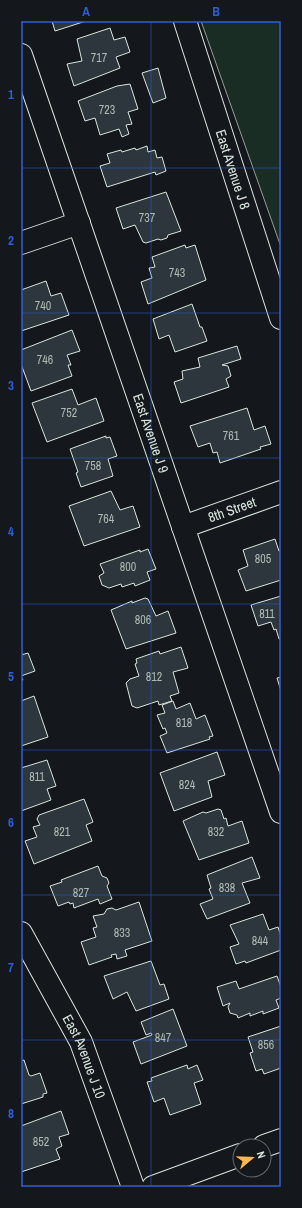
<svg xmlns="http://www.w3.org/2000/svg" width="302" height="1208" font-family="'Archivo Narrow',sans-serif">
  <rect width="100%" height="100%" fill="#14181c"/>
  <polygon fill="#1a2d24" stroke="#939e99" points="201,21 281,21 281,247"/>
  <g fill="#2c363c" stroke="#d8e6dc">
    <polygon points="52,21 86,21 55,31"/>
    <polygon points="110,28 114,40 125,37 130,52 116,57 120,68 74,86 67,64 82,61 77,39"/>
    <polygon points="158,68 166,98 153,103 142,73"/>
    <polygon points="130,84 138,109 128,112 132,124 126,125 129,134 122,137 119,129 100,135 95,118 85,121 78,101 117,86"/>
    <polygon points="147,146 148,152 155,150 157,158 162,157 166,171 156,175 155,172 107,187 100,166 110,163 107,154 121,150 122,152 135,148 136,150"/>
    <polygon points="166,192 181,231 168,235 167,238 161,240 158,239 146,243 143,242 135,225 123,229 116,208"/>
    <polygon points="185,245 186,248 195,245 206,280 148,304 141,282 152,278 149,268 155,267 152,257"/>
    <polygon points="46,281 51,296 61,293 69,315 21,331 21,290"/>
    <polygon points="192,304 200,327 202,327 207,341 175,352 169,335 159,339 153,319"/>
    <polygon points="72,330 80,351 67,355 71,365 68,365 72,376 31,391 21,364 21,350"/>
    <polygon points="237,346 241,359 222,365 228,366 231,376 226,379 229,387 181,403 174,382 183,379 182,371 200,367 198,358"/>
    <polygon points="72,389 78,405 96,398 104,421 47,442 32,403"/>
    <polygon points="247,408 254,430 265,426 271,444 260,447 261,449 220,463 217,452 213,453 210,443 198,447 190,426"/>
    <polygon points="106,436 106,438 110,437 117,456 108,459 113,476 81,487 76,473 78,472 70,449"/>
    <polygon points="111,491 120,510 133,506 140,527 84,546 69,506"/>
    <polygon points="275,539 279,551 281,551 281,580 246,591 238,570 248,566 243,550"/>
    <polygon points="148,549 156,569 147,572 150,580 135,586 134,583 122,587 121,584 109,588 102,585 99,576 104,573 100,564 140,550 140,552"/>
    <polygon points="281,596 281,640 279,639 276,629 274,630 271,622 258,626 251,605"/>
    <polygon points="145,598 148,599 156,616 168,611 176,633 126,649 111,610 132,601 132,603"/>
    <polygon points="181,647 188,668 173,672 179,693 170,696 172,701 159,705 158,701 137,708 132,706 126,683 130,679 139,676 135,664 137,663 136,659 159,651 160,654"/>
    <polygon points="28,653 35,671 21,676 23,680 21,681 21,655"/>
    <polygon points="281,677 281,691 277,678"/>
    <polygon points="34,696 48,737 21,746 21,701"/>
    <polygon points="173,701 176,709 190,703 196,719 205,715 213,736 209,737 210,739 167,753 160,736 167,733 165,728 163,729 157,715 165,713 162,705"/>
    <polygon points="217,752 225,775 208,781 212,797 174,811 160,773"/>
    <polygon points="47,760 56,786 47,789 51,800 21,811 21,768"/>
    <polygon points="84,799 93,822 86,825 92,841 34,864 25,841 37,837 33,827 40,825 37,819 39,815"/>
    <polygon points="218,809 221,810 224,819 226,818 228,826 242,821 249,843 199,860 183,821 203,812 206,813"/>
    <polygon points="252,857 260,878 242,883 250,903 207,919 200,904 213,899 209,889 211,888 207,875"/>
    <polygon points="98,866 102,876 107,878 109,883 107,886 112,899 100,904 98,899 74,908 73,903 70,904 69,902 58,906 50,886 62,882 61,880"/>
    <polygon points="139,902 152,941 125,950 127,956 117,959 116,954 111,955 112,957 89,965 81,942 96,937 93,928 97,927 93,916 104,914 107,909 112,908 116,910"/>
    <polygon points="263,914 269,930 278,927 281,936 281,950 246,963 245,961 236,964 230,947 239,944 230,925"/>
    <polygon points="151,961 160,985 164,984 169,999 136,1011 127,992 113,999 104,976"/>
    <polygon points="277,976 281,987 281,998 276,1000 279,1008 263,1014 263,1011 250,1016 250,1013 238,1018 237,1015 230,1013 228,1007 230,1003 223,1006 217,987 236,981 239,989"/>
    <polygon points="173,1009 187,1046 141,1064 133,1042 152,1035 151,1033 146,1035 141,1022"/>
    <polygon points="281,1026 281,1068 264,1074 262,1069 256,1071 250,1053 253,1052 248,1037"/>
    <polygon points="24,1060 29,1075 31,1076 40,1073 47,1093 43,1094 43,1097 21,1104 21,1061"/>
    <polygon points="187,1065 188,1069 197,1065 203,1080 194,1083 201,1104 170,1115 164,1098 154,1102 147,1082 152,1081 151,1078"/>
    <polygon points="61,1111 69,1134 59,1137 62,1146 56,1149 60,1159 21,1172 21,1126"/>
  </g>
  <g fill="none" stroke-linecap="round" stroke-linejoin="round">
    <defs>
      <g id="minor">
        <path id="s1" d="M185,21L281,318"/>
        <path id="s2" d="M21,55L281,812"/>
        <polyline points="21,243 79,223"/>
        <path id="s3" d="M183,527L281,492"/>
        <path id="s4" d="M21,933L81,1042L133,1187"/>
      </g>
      <g id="major">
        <polyline points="264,1146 281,1140"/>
        <polyline points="153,1187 240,1155"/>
      </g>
    </defs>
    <use href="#minor" stroke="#d8e6dc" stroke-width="24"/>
    <use href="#major" stroke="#d8e6dc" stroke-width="24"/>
    <use href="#minor" stroke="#14181c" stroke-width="22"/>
    <use href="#major" stroke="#14181c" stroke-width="22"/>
  </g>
  <path fill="none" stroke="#305dd8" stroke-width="1" stroke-opacity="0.55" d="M151,21V1187M21,168H281M21,313H281M21,458H281M21,604H281M21,750H281M21,895H281M21,1040H281"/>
  <g text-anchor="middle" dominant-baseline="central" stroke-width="3" stroke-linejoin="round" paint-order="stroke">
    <g font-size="12" fill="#adbab4">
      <text x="99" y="58">717</text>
      <text x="107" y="110">723</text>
      <text x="147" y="218">737</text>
      <text x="177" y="273">743</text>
      <text x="43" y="306">740</text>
      <text x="45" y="360">746</text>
      <text x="69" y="413">752</text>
      <text x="231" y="436">761</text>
      <text x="93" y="466">758</text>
      <text x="106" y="519">764</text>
      <text x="263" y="559">805</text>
      <text x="128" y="567">800</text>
      <text x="267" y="614">811</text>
      <text x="143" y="620">806</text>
      <text x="154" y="677">812</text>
      <text x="184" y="723">818</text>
      <text x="37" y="777">811</text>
      <text x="187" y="785">824</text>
      <text x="62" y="832">821</text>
      <text x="216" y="832">832</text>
      <text x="227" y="888">838</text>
      <text x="81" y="893">827</text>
      <text x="122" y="933">833</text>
      <text x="260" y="941">844</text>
      <text x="163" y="1038">847</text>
      <text x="266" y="1045">856</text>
      <text x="41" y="1142">852</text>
    </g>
    <g font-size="14" fill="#d8e6dc" stroke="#14181c">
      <text stroke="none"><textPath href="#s1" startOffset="156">East Avenue J 8</textPath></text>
      <text stroke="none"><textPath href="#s2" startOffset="400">East Avenue J 9</textPath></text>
      <text stroke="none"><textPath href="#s3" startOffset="52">8th Street</textPath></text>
      <text stroke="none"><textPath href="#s4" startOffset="139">East Avenue J 10</textPath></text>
    </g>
  </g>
  <rect width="302" height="1208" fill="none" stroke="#14181c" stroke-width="44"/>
  <g transform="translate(252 1158) rotate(71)"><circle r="19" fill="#14181c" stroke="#626a69"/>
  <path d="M0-3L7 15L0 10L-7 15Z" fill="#ffb74d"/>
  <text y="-6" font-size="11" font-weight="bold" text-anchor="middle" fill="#d8e6dc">N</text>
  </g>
  <rect x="22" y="22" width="258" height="1164" fill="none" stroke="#305dd8" stroke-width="1.5"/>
  <g font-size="13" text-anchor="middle" font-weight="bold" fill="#305dd8">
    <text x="86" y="16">A</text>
    <text x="216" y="16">B</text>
    <text x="11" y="99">1</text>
    <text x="11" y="245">2</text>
    <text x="11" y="390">3</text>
    <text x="11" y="536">4</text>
    <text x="11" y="681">5</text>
    <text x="11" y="827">6</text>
    <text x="11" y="972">7</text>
    <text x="11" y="1118">8</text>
  </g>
</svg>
